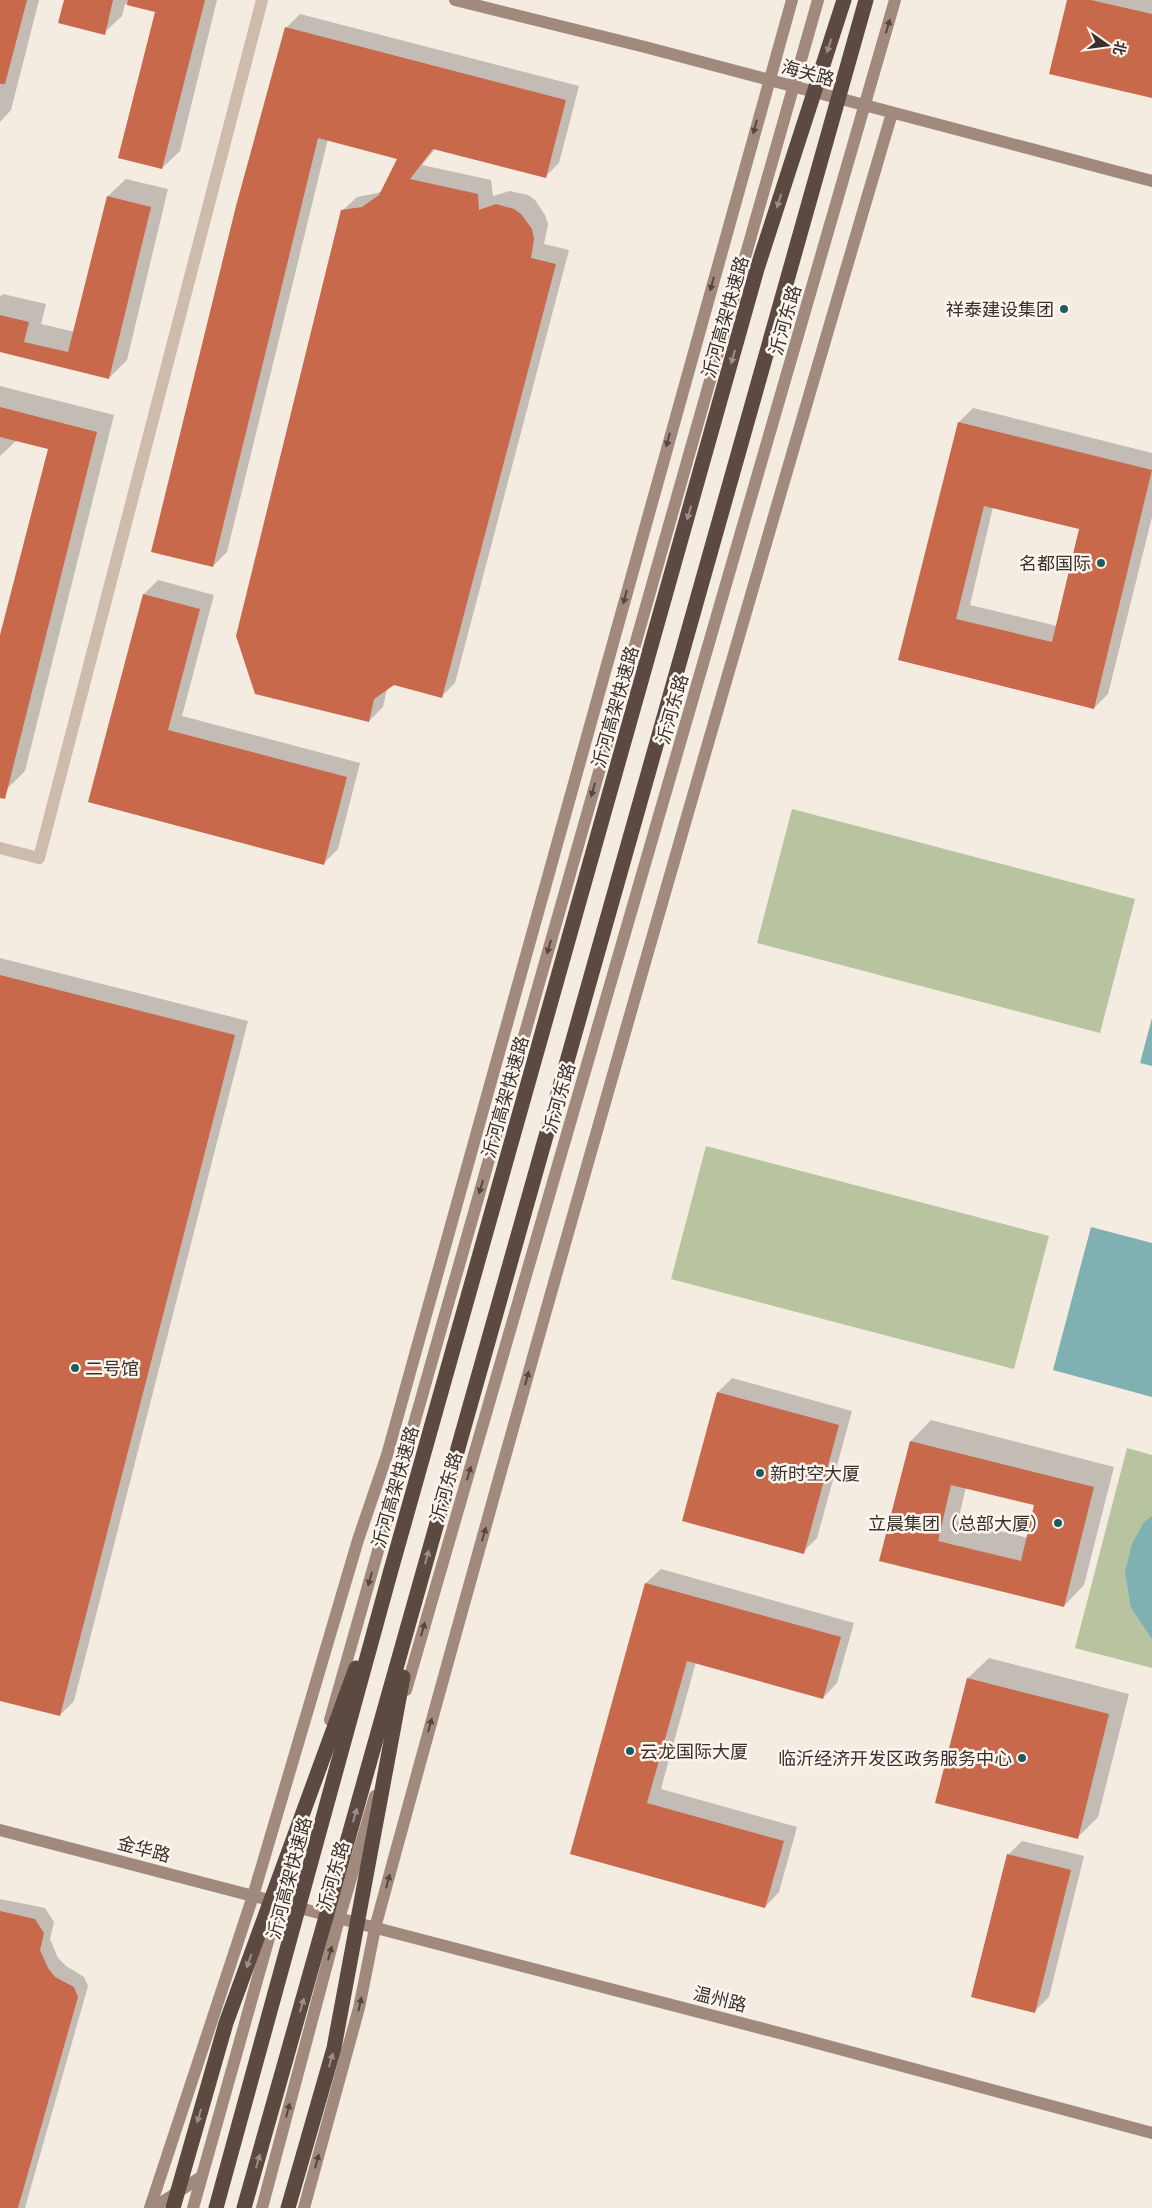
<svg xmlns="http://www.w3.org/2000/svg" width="1152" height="2208" font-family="'Roboto Condensed','Noto Sans SC',sans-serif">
  <rect width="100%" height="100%" fill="#f4ebe1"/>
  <g fill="#b8c4a0">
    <polygon points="792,809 1135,899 1100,1033 757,943"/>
    <polygon points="706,1146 1049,1236 1014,1369 671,1279"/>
    <polygon points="1127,1448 1152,1455 1152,1668 1075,1648"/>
  </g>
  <g fill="#7fb0b2">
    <polygon points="1152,1018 1152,1066 1140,1063"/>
    <polygon points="1091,1227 1152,1243 1152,1397 1053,1370"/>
    <polygon points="1152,1516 1152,1639 1131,1608 1125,1572 1132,1544 1144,1522"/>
  </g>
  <g fill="#0003" fill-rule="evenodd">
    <polygon points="0,0 39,0 11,110 0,122"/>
    <polygon points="65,0 217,0 180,151 162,168 157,11 125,4 122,16 104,33"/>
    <polygon points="1068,0 1152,0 1152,96"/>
    <polygon points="300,14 579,86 559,163 545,177 435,149 422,165 491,180 493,196 510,191 528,195 535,200 545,215 548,224 544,244 569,250 455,683 441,697 394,684 387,689 383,707 369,721 342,211 357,197 378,193 383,190 398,158 328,139 227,552 213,566 286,28"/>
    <polygon points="126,179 168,189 127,360 109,378 0,351 0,297 3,294 46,304 41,324 75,332 108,196"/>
    <polygon points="0,386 114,415 25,771 7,789 0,787 0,640 49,448 17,440 0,456"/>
    <path d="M973,408L1152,453V517L1108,694L1094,708L899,659L959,422ZM993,507L1081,528L1057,626L970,605Z"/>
    <polygon points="158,580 214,595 182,716 360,763 338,849 323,864 89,802 144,594"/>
    <polygon points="0,958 248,1021 74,1701 60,1715 0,1700"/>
    <polygon points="732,1378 852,1411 817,1538 803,1552 718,1392"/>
    <path d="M931,1420L1114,1467L1084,1585L1064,1606L881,1560L911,1441ZM966,1487L1036,1504L1028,1538L958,1521Z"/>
    <polygon points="661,1569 854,1623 837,1683 823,1698 696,1662 661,1789 797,1827 779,1892 765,1907 572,1853 646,1583"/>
    <polygon points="989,1658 1129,1694 1098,1817 1077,1838 968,1678"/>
    <polygon points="1022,1841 1084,1856 1049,1997 1035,2011 1008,1855"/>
    <polygon points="0,1899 45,1908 54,1922 50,1939 58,1958 66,1966 84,1977 88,1986 25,2208 0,2208"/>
  </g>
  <g fill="#c8694b" fill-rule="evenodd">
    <polygon points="0,0 27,0 5,84 0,84"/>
    <polygon points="64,0 113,0 105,35 58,23"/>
    <polygon points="128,0 205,0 162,169 118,158 155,12 127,5"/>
    <polygon points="1067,0 1091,0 1152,14 1152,98 1049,74"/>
    <polygon points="285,27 566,100 546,178 433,149 410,179 478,194 479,210 496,204 514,209 521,214 532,229 534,239 531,258 556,264 442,698 394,685 374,699 369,722 255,694 236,636 341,210 362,207 379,195 397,159 318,138 213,567 151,552 236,206"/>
    <polygon points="107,196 151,207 109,379 0,352 0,315 29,322 24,342 68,352"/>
    <polygon points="0,407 97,432 5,799 0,798 0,635 48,449 0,437"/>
    <path d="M958,422L1152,470L1094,709L898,660ZM984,506L1079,529L1052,642L956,619Z"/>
    <polygon points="143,594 200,609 168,730 347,777 324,865 88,802"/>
    <polygon points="0,975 235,1035 60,1716 0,1701"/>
    <polygon points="717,1392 839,1425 804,1554 682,1521"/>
    <path d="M910,1441L1094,1487L1064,1607L879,1561ZM951,1485L1034,1505L1021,1561L938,1541Z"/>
    <polygon points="645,1583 841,1637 823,1699 687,1661 647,1803 784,1841 765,1908 570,1854"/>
    <polygon points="967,1678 1109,1714 1078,1839 935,1803"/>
    <polygon points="1007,1854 1071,1870 1035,2013 971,1997"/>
    <polygon points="0,1911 35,1919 44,1933 40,1950 48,1968 55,1977 74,1987 78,1997 18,2208 0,2208"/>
  </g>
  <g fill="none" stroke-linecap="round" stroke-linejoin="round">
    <polyline stroke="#cdbbac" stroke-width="12" points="0,848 39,858 262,0"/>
    <g stroke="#a18a7d" stroke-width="12">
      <polyline points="455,0 645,47 1152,181"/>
      <polyline points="406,1690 895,0"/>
      <polyline points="330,1720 818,0"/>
      <polyline points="0,1830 787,2035 1152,2133"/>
      <polyline points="150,2208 253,1896 358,1540 387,1455 792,0"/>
      <polyline points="153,2208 201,2177"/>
      <polyline points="193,2208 285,1881"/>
      <polyline points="262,2208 339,1919 375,1796"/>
      <path d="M304,2208L359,2008L375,1928C540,1321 714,717 892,113"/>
    </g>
    <g stroke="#5c4a42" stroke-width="15">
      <polyline points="173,2208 226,2023 356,1668"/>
      <polyline points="216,2208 391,1570 757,269 844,0"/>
      <polyline points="244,2208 866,0"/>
      <polyline points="288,2208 334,2048 403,1677"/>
    </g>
  </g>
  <defs><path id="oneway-solid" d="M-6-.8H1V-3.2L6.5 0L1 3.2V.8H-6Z" transform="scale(1.25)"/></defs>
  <g fill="#544640">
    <use href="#oneway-solid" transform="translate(888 26) rotate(-74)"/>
    <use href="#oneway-solid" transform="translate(755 127) rotate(105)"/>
    <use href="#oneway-solid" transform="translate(712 284) rotate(105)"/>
    <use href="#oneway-solid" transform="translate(668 440) rotate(105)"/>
    <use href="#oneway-solid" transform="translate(625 597) rotate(105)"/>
    <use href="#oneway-solid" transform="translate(593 790) rotate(106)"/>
    <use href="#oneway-solid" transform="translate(549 947) rotate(106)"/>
    <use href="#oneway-solid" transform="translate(481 1187) rotate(106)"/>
    <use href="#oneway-solid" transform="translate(527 1378) rotate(-75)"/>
    <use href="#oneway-solid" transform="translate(469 1473) rotate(-74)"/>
    <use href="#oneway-solid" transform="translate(484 1534) rotate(-73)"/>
    <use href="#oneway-solid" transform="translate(370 1579) rotate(106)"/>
    <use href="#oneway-solid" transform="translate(423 1629) rotate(-74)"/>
    <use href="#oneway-solid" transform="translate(430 1725) rotate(-75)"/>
    <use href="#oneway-solid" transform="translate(388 1881) rotate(-75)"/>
    <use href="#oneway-solid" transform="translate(330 1953) rotate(-75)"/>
    <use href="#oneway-solid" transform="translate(360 2004) rotate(-78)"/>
    <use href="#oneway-solid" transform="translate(288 2110) rotate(-75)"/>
    <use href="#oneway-solid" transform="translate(317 2161) rotate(-75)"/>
  </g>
  <g fill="#9c8e87">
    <use href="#oneway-solid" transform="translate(829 46) rotate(108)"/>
    <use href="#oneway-solid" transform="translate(779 201) rotate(108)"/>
    <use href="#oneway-solid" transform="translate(733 357) rotate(106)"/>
    <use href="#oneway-solid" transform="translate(689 513) rotate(106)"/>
    <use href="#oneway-solid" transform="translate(427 1557) rotate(-74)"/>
    <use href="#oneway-solid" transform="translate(355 1815) rotate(-74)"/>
    <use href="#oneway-solid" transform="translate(249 1961) rotate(110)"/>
    <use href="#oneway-solid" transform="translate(302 2005) rotate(-74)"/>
    <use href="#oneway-solid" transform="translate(331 2060) rotate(-74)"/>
    <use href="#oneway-solid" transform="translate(199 2116) rotate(106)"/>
    <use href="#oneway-solid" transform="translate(258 2161) rotate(-74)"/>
  </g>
  <g fill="#1f5a5e" stroke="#fbf5ee" stroke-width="2">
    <circle cx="1064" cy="309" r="5"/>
    <circle cx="1101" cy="563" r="5"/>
    <circle cx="75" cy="1368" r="5"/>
    <circle cx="760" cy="1473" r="5"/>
    <circle cx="1058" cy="1523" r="5"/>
    <circle cx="630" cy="1751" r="5"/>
    <circle cx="1022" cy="1758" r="5"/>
  </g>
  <g text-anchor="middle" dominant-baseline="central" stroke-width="5" stroke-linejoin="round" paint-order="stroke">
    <g font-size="18" fill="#3b302b" stroke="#fbf5ee">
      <text transform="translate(808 73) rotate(15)">海关路</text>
      <text transform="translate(725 317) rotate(-74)">沂河高架快速路</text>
      <text transform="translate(785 320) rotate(-74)">沂河东路</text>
      <text transform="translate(615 707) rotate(-74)">沂河高架快速路</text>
      <text transform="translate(672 709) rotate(-74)">沂河东路</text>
      <text transform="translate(505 1097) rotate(-74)">沂河高架快速路</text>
      <text transform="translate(559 1098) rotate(-74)">沂河东路</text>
      <text transform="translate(395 1487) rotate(-74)">沂河高架快速路</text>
      <text transform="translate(446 1487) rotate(-74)">沂河东路</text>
      <text transform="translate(144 1849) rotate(15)">金华路</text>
      <text transform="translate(333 1876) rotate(-74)">沂河东路</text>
      <text transform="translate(289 1878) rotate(-75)">沂河高架快速路</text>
      <text transform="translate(720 1999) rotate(14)">温州路</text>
    </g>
    <g font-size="18" fill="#3b302b" stroke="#fbf5ee" text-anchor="end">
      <text x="1054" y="309">祥泰建设集团</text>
      <text x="1091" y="563">名都国际</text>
      <text x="85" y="1368" text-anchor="start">二号馆</text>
      <text x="770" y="1473" text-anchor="start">新时空大厦</text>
      <text x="1048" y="1523">立晨集团（总部大厦）</text>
      <text x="640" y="1751" text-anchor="start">云龙国际大厦</text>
      <text x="1012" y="1758">临沂经济开发区政务服务中心</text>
    </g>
  </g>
  <g transform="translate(1107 45) rotate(104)" stroke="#fbf5ee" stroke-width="4" paint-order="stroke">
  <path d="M0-4L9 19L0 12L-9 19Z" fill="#3b302b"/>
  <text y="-8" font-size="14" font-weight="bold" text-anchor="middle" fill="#3b302b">北</text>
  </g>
</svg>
